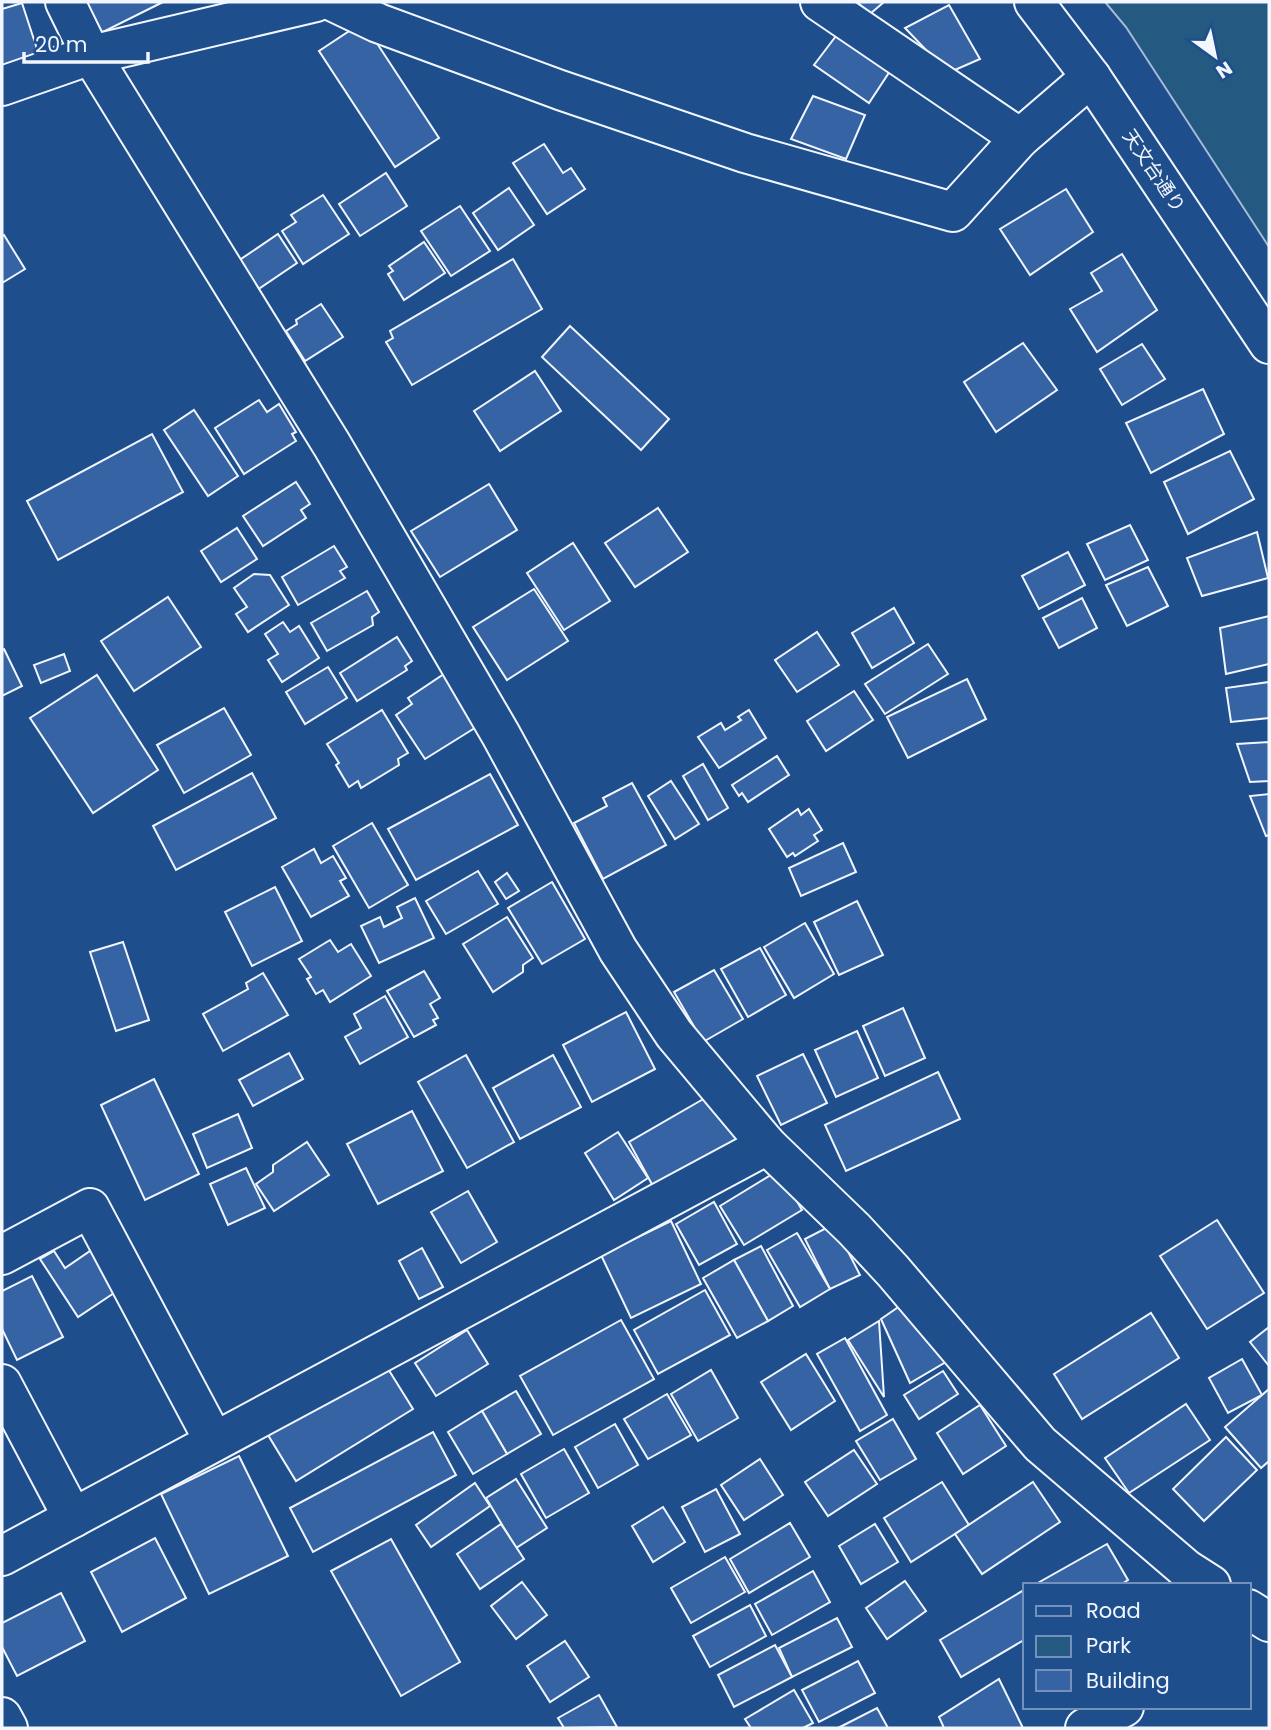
<svg xmlns="http://www.w3.org/2000/svg" width="1271" height="1730" font-family="Poppins,'Noto Sans JP',sans-serif">
  <rect width="100%" height="100%" fill="#1f4e8c"/>
  <polygon fill="#245a82" stroke="#a8bbd7" stroke-width="2" points="1105,2 1269,2 1269,247 1126,27"/>
  <g fill="#3563a3" stroke="#f2f6ff" stroke-width="2">
    <polygon points="85,2 163,2 101,33"/>
    <polygon points="857,2 884,2 870,14"/>
    <polygon points="22,3 39,55 2,67 2,9"/>
    <polygon points="949,5 980,59 948,73 905,28"/>
    <polygon points="363,22 439,138 395,167 319,51"/>
    <polygon points="839,32 892,68 869,103 814,65"/>
    <polygon points="813,96 865,115 846,159 791,139"/>
    <polygon points="544,144 563,173 571,168 585,189 547,214 513,163"/>
    <polygon points="386,173 407,206 360,236 339,204"/>
    <polygon points="509,188 534,225 498,250 473,213"/>
    <polygon points="1066,189 1093,232 1030,275 1000,229"/>
    <polygon points="323,195 349,234 303,264 282,231 296,222 291,215"/>
    <polygon points="460,206 490,251 451,276 421,231"/>
    <polygon points="278,234 297,263 257,290 238,261"/>
    <polygon points="4,235 25,269 2,283 2,236"/>
    <polygon points="424,242 445,273 404,300 388,274 393,271 389,266"/>
    <polygon points="1122,254 1157,310 1097,352 1070,309 1102,291 1091,273"/>
    <polygon points="513,259 542,309 412,385 386,342 393,338 390,331"/>
    <polygon points="321,304 343,337 305,361 286,331 297,324 296,320"/>
    <polygon points="570,326 669,419 641,450 542,357"/>
    <polygon points="1023,343 1057,390 996,432 964,382"/>
    <polygon points="1142,344 1165,379 1122,405 1100,369"/>
    <polygon points="535,371 561,411 500,451 474,411"/>
    <polygon points="1203,389 1224,434 1151,473 1126,423"/>
    <polygon points="259,400 267,412 279,404 296,432 292,434 296,441 244,474 215,428"/>
    <polygon points="194,410 238,476 208,496 164,430"/>
    <polygon points="152,434 183,492 58,560 27,501"/>
    <polygon points="1230,451 1254,499 1188,534 1164,482"/>
    <polygon points="296,482 310,504 301,510 306,518 263,546 243,516"/>
    <polygon points="489,484 517,530 440,577 411,531"/>
    <polygon points="658,508 688,552 635,587 605,543"/>
    <polygon points="1130,525 1148,560 1105,580 1087,544"/>
    <polygon points="237,528 257,559 221,582 201,551"/>
    <polygon points="1257,532 1268,578 1202,596 1187,558"/>
    <polygon points="573,543 610,601 564,630 527,573"/>
    <polygon points="334,546 347,567 340,571 345,578 298,605 282,577"/>
    <polygon points="1068,552 1085,585 1039,609 1022,576"/>
    <polygon points="1148,567 1168,606 1127,626 1106,585"/>
    <polygon points="254,574 270,575 289,605 248,632 236,614 247,607 234,588"/>
    <polygon points="534,589 568,641 507,680 473,627"/>
    <polygon points="367,591 379,612 372,617 373,625 327,651 311,623"/>
    <polygon points="168,597 201,647 134,691 101,641"/>
    <polygon points="1082,598 1097,628 1059,648 1043,618"/>
    <polygon points="894,608 914,643 872,668 852,633"/>
    <polygon points="1269,616 1269,664 1226,674 1220,628"/>
    <polygon points="283,622 290,632 299,626 319,658 282,682 268,660 278,654 265,634"/>
    <polygon points="817,632 839,665 797,692 775,660"/>
    <polygon points="397,637 412,661 405,666 407,670 357,701 340,673"/>
    <polygon points="928,644 948,674 885,714 865,684"/>
    <polygon points="4,649 22,686 2,696 2,650"/>
    <polygon points="64,654 70,671 41,683 34,665"/>
    <polygon points="328,667 347,698 305,724 286,692"/>
    <polygon points="444,674 478,726 425,759 396,715 412,704 408,698"/>
    <polygon points="97,675 158,770 93,813 30,718"/>
    <polygon points="967,679 986,719 908,758 887,717"/>
    <polygon points="1269,682 1269,718 1231,722 1226,688"/>
    <polygon points="854,691 873,720 826,751 807,721"/>
    <polygon points="224,708 251,755 184,793 157,745"/>
    <polygon points="382,710 408,753 398,759 399,765 361,788 358,781 349,787 336,765 339,763 327,744"/>
    <polygon points="749,710 766,738 719,768 698,737 721,723 725,730 741,720 738,717"/>
    <polygon points="1269,742 1269,781 1250,782 1237,744"/>
    <polygon points="777,756 789,775 748,802 742,793 739,796 732,785"/>
    <polygon points="703,764 728,808 708,820 683,776"/>
    <polygon points="252,773 276,818 176,870 153,826"/>
    <polygon points="490,774 518,825 416,880 388,829"/>
    <polygon points="671,781 699,824 675,839 648,796"/>
    <polygon points="632,783 666,845 603,879 574,823 607,806 603,798"/>
    <polygon points="1269,794 1269,835 1266,836 1250,796"/>
    <polygon points="798,809 801,815 809,809 822,830 814,835 818,841 795,856 793,853 787,857 769,829"/>
    <polygon points="372,823 408,885 369,908 333,846"/>
    <polygon points="843,843 856,872 801,896 789,868"/>
    <polygon points="314,849 321,863 333,856 346,878 340,881 349,896 311,917 282,867"/>
    <polygon points="478,871 498,904 446,934 426,901"/>
    <polygon points="507,873 519,891 506,899 495,882"/>
    <polygon points="552,882 585,939 542,964 508,908"/>
    <polygon points="275,887 302,941 252,966 225,912"/>
    <polygon points="415,898 434,938 379,963 361,926 380,917 384,927 402,918 397,907"/>
    <polygon points="857,901 883,955 839,975 814,922"/>
    <polygon points="507,917 533,958 523,965 523,972 493,992 463,944"/>
    <polygon points="805,923 834,974 794,998 764,947"/>
    <polygon points="330,940 338,952 351,944 371,976 330,1002 323,990 316,994 307,979 311,977 299,959"/>
    <polygon points="123,942 149,1020 116,1031 90,952"/>
    <polygon points="760,948 786,995 748,1017 721,969"/>
    <polygon points="714,970 743,1019 703,1042 674,992"/>
    <polygon points="424,971 440,998 430,1004 438,1018 433,1020 436,1025 414,1037 387,991"/>
    <polygon points="263,973 288,1015 223,1051 203,1014 248,989 246,983"/>
    <polygon points="385,996 408,1037 360,1064 345,1037 361,1028 354,1014"/>
    <polygon points="903,1008 925,1058 885,1076 863,1026"/>
    <polygon points="626,1012 655,1069 592,1102 563,1045"/>
    <polygon points="857,1031 878,1078 836,1097 815,1050"/>
    <polygon points="289,1053 303,1079 253,1106 239,1080"/>
    <polygon points="803,1054 827,1103 781,1125 757,1076"/>
    <polygon points="466,1055 514,1142 467,1168 418,1082"/>
    <polygon points="553,1055 581,1107 520,1139 493,1088"/>
    <polygon points="938,1072 960,1119 846,1171 825,1125"/>
    <polygon points="154,1079 199,1174 145,1200 101,1105"/>
    <polygon points="712,1094 738,1140 654,1188 629,1142"/>
    <polygon points="412,1111 443,1171 378,1204 347,1144"/>
    <polygon points="238,1114 252,1148 207,1168 193,1134"/>
    <polygon points="618,1132 648,1178 614,1200 585,1153"/>
    <polygon points="307,1142 329,1175 274,1211 256,1184 273,1172 273,1165"/>
    <polygon points="246,1168 265,1208 228,1225 210,1184"/>
    <polygon points="779,1170 802,1210 744,1245 720,1206"/>
    <polygon points="468,1191 497,1242 461,1263 431,1212"/>
    <polygon points="714,1202 737,1244 699,1265 676,1224"/>
    <polygon points="1217,1220 1264,1293 1207,1329 1160,1256"/>
    <polygon points="671,1221 701,1284 631,1318 601,1255"/>
    <polygon points="834,1224 860,1275 830,1289 805,1239"/>
    <polygon points="797,1233 830,1289 800,1307 767,1250"/>
    <polygon points="761,1246 793,1306 768,1321 734,1260"/>
    <polygon points="422,1248 443,1287 419,1299 399,1261"/>
    <polygon points="93,1249 120,1289 78,1317 40,1259 54,1251 65,1268"/>
    <polygon points="734,1260 768,1321 737,1338 703,1278"/>
    <polygon points="32,1276 63,1337 17,1360 2,1329 2,1291"/>
    <polygon points="705,1290 730,1335 658,1374 634,1330"/>
    <polygon points="910,1299 951,1359 910,1383 881,1319"/>
    <polygon points="1151,1313 1179,1358 1082,1419 1054,1374"/>
    <polygon points="621,1320 654,1379 553,1435 520,1376"/>
    <polygon points="879,1321 884,1397 848,1340"/>
    <polygon points="1269,1327 1269,1366 1250,1342"/>
    <polygon points="467,1330 488,1364 436,1396 415,1363"/>
    <polygon points="845,1338 887,1415 860,1431 817,1354"/>
    <polygon points="806,1354 835,1401 791,1430 761,1382"/>
    <polygon points="1242,1359 1262,1395 1228,1413 1209,1378"/>
    <polygon points="385,1364 413,1409 296,1481 268,1435"/>
    <polygon points="711,1370 738,1418 698,1441 671,1394"/>
    <polygon points="943,1371 958,1394 919,1419 904,1395"/>
    <polygon points="1269,1389 1269,1461 1261,1468 1225,1427"/>
    <polygon points="516,1391 541,1434 507,1454 482,1411"/>
    <polygon points="667,1394 691,1435 648,1459 624,1419"/>
    <polygon points="1186,1404 1210,1440 1129,1493 1105,1458"/>
    <polygon points="980,1405 1006,1446 963,1474 937,1433"/>
    <polygon points="482,1411 507,1454 473,1474 448,1432"/>
    <polygon points="893,1419 916,1459 880,1480 856,1441"/>
    <polygon points="615,1424 638,1465 598,1488 575,1447"/>
    <polygon points="433,1432 456,1475 313,1552 290,1508"/>
    <polygon points="1226,1437 1257,1470 1204,1521 1173,1489"/>
    <polygon points="564,1449 589,1493 546,1518 521,1474"/>
    <polygon points="854,1450 877,1484 828,1516 805,1482"/>
    <polygon points="239,1456 288,1556 209,1594 161,1494"/>
    <polygon points="760,1459 783,1495 744,1520 721,1485"/>
    <polygon points="516,1479 547,1528 516,1548 486,1498"/>
    <polygon points="942,1482 969,1525 911,1562 884,1518"/>
    <polygon points="1033,1482 1060,1522 982,1574 955,1534"/>
    <polygon points="475,1483 490,1506 431,1547 416,1525"/>
    <polygon points="716,1489 740,1534 705,1552 682,1507"/>
    <polygon points="663,1507 685,1542 653,1562 632,1526"/>
    <polygon points="790,1523 810,1557 749,1593 730,1559"/>
    <polygon points="501,1524 524,1559 480,1589 457,1554"/>
    <polygon points="875,1524 898,1562 861,1584 839,1546"/>
    <polygon points="155,1538 186,1598 122,1632 91,1572"/>
    <polygon points="391,1539 460,1662 401,1696 331,1571"/>
    <polygon points="1107,1544 1128,1580 1120,1585 1036,1584"/>
    <polygon points="725,1557 745,1592 691,1623 671,1588"/>
    <polygon points="813,1571 830,1602 772,1635 755,1604"/>
    <polygon points="905,1581 926,1611 887,1639 866,1608"/>
    <polygon points="522,1582 547,1615 516,1639 491,1606"/>
    <polygon points="1024,1590 1024,1640 961,1677 940,1640"/>
    <polygon points="61,1593 85,1641 17,1676 2,1647 2,1623"/>
    <polygon points="750,1605 766,1636 710,1667 693,1636"/>
    <polygon points="837,1618 852,1647 792,1677 779,1648"/>
    <polygon points="565,1641 589,1677 550,1702 527,1666"/>
    <polygon points="775,1645 792,1677 734,1707 718,1675"/>
    <polygon points="858,1661 875,1693 819,1722 802,1690"/>
    <polygon points="999,1679 1023,1728 944,1728 939,1717"/>
    <polygon points="794,1690 813,1723 803,1728 751,1728 745,1719"/>
    <polygon points="599,1695 617,1727 564,1728 558,1718"/>
    <polygon points="877,1708 888,1728 838,1728"/>
  </g>
  <g fill="none" stroke-linecap="round" stroke-linejoin="round">
    <defs>
      <g id="minor">
        <polyline points="65,2 91,55 332,445 501,735 618,950 674,1034 767,1145 854,1229 893,1271 1040,1444 1186,1569 1211,1585"/>
        <polyline points="334,2 378,23 560,90 745,153 953,212 1020,138 1091,77"/>
        <polyline points="820,2 1020,138"/>
        <polyline points="2,86 91,55 316,2"/>
        <polyline points="2,1255 90,1208 214,1441"/>
        <polyline points="2,1384 73,1518"/>
        <polyline points="2,1556 767,1145"/>
        <polyline points="1248,1609 1269,1622"/>
        <polyline points="2,1717 8,1728"/>
        <polyline points="1085,1728 1124,1707"/>
      </g>
      <polyline id="major" points="1034,2 1091,77 1269,344"/>
    </defs>
    <use href="#minor" stroke="#f2f6ff" stroke-width="42"/>
    <use href="#major" stroke="#f2f6ff" stroke-width="42"/>
    <use href="#minor" stroke="#1f4e8c" stroke-width="38"/>
    <use href="#major" stroke="#1f4e8c" stroke-width="38"/>
  </g>
  <g text-anchor="middle" dominant-baseline="central" stroke-width="5" stroke-linejoin="round" paint-order="stroke">
    <g font-size="19" fill="#f2f6ff" stroke="#1f4e8c">
      <text transform="translate(1154 171) rotate(56)">天文台通り</text>
    </g>
  </g>
  <rect width="1271" height="1730" fill="none" stroke="#f2f6ff" stroke-width="7"/>
  <rect x="1023" y="1583" width="228" height="126" fill="#1f4e8c" stroke="#7391ba" stroke-width="2"/>
  <rect x="1036" y="1606" width="35" height="10" fill="#1f4e8c" stroke="#7391ba" stroke-width="2"/>
  <text x="1086" y="1618" font-size="21" fill="#f2f6ff">Road</text>
  <rect x="1036" y="1636" width="35" height="21" fill="#245a82" stroke="#7391ba" stroke-width="2"/>
  <text x="1086" y="1653" font-size="21" fill="#f2f6ff">Park</text>
  <rect x="1036" y="1670" width="35" height="21" fill="#3563a3" stroke="#7391ba" stroke-width="2"/>
  <text x="1086" y="1688" font-size="21" fill="#f2f6ff">Building</text>
  <g transform="translate(1215 56) rotate(147)" stroke="#1f4e8c" stroke-width="5" paint-order="stroke">
  <path d="M0-5L12 26L0 18L-12 26Z" fill="#f2f6ff"/>
  <text y="-10" font-size="19" font-weight="bold" text-anchor="middle" fill="#f2f6ff">N</text>
  </g>
  <path d="M24 52v10h124v-10" fill="none" stroke="#f2f6ff" stroke-width="3.5"/>
  <text x="35" y="52" font-size="21" fill="#f2f6ff" stroke="#1f4e8c" stroke-width="5" paint-order="stroke">20 m</text>
</svg>
